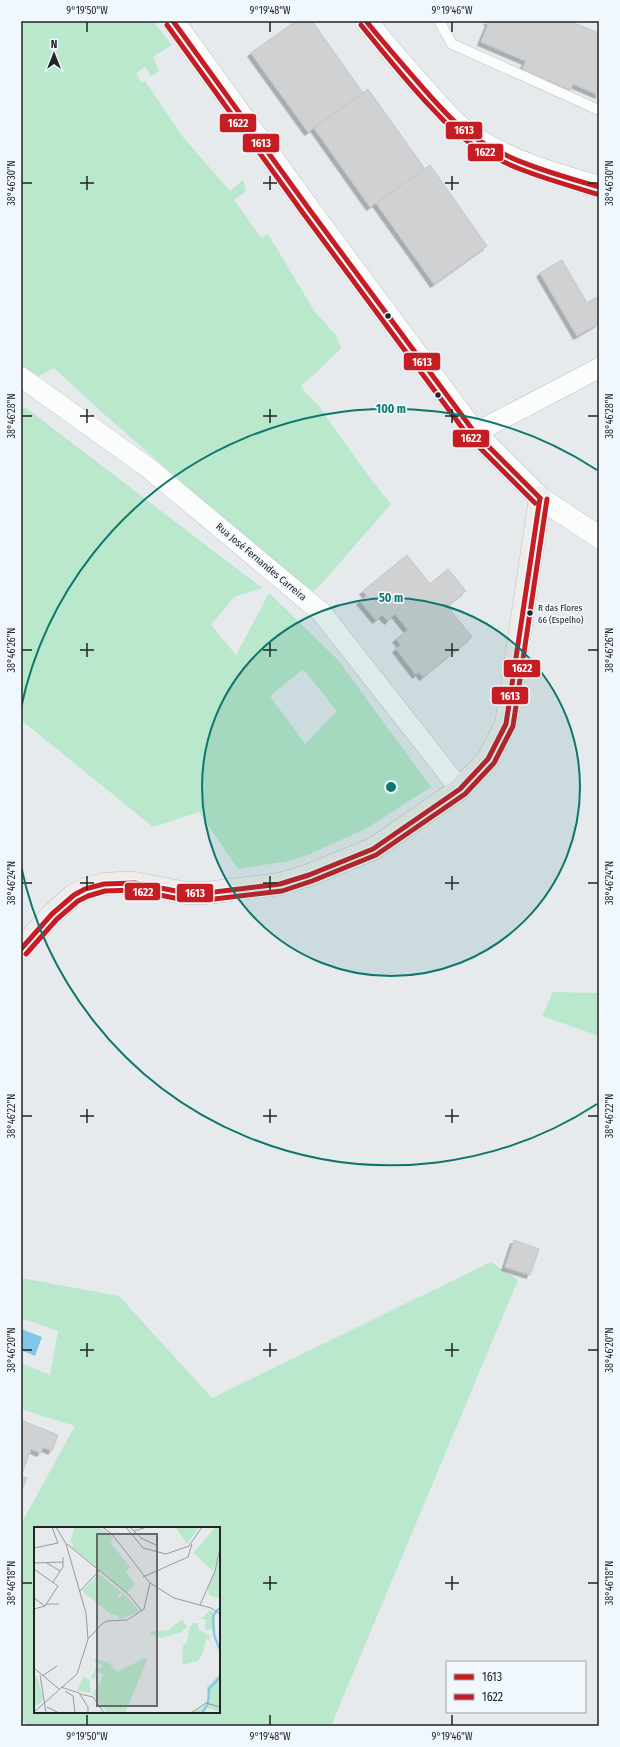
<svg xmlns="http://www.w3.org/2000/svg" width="620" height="1747" font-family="'Fira Sans Condensed',sans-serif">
  <defs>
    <filter id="shadow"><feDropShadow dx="-3.5" dy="3.5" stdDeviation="0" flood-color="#0004"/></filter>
  </defs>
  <rect width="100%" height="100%" fill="#e6eaed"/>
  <g fill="#b9e8cc" fill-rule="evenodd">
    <path d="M21,21H153L172,45L153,57L159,71L151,76L145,67L136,73L142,83L145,81L182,136L230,191L243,180L246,191L234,200L261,238L268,234L315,312L336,335L341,348L316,373L301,385C304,395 313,398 319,406C342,439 365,473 391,504L323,582L310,594L105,415L54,368L35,378L21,369Z"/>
    <path d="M25,407L262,588L234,597L211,625L236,655L269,593L338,660L431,787L367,828L310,854L289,861L238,869L199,812L153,827L21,720V410ZM303,669L337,711L305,744L270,696Z"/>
    <polygon points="553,992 599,993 599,1036 542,1016"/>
    <path d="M491,1262L518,1280L331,1726H27L21,1716V1524L75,1426L21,1409V1363L50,1375L58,1331L21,1318V1278L119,1296L212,1398ZM35,1528H219V1712H35Z"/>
  </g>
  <polygon fill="#7fc6e7" points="21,1329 42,1337 35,1356 21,1350"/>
  <g fill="#d0d1d3" stroke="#c4c5c7" filter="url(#shadow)">
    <polygon points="296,21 312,21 363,93 308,132 251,53"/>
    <polygon points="487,21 569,21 599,33 599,95 573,84 570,90 522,70 526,61 481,42 489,22"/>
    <polygon points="368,89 425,169 370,207 314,128"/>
    <polygon points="430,165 487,246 434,284 376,203"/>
    <polygon points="562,260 587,303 599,296 599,323 577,336 540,273"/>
    <polygon points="407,555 430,584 448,569 466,591 447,606 472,637 423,677 419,672 416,675 396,649 401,645 396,639 408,630 395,614 388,621 382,615 376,620 360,601 367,596 363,591"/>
    <polygon points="514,1240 539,1249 530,1275 505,1267"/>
    <polygon points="21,1420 58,1435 52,1451 43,1447 41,1453 31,1449 21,1476"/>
    <polygon points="21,1476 27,1478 21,1492"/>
  </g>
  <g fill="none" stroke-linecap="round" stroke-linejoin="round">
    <defs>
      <polyline id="service" points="439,21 452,44 599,110"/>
      <g id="minor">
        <polyline points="21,377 147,467 321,612 460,789"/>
        <polyline points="475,433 599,368"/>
      </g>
      <g id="tertiary">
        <polyline points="173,21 309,209 475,433 540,498 599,537"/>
        <path d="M366,21C388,48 410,74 433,99C445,112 458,128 473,137C511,162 555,174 599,187"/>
      </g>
      <polyline id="secondary" points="21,949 52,914 74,895 85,889 104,884 121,883 135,883 186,893 206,893 280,884 309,875 373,849 460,789 488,759 506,724 540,498"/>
    </defs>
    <use href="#service" stroke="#bfc2c4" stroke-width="11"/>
    <use href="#minor" stroke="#bfc2c4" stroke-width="21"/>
    <use href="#tertiary" stroke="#bfc2c4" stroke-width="23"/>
    <use href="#secondary" stroke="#bfc2c4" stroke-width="23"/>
    <use href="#service" stroke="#fbfcfc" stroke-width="10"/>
    <use href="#minor" stroke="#fbfcfc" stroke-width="20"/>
    <use href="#tertiary" stroke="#fbfcfc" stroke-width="22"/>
    <use href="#secondary" stroke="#eeedeb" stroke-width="22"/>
    <defs>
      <g id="bus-1">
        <polyline points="173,21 309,209 475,433 540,498"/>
        <path d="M366,21C387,47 409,72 431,97C443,110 454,123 468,133C506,161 554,174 599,187"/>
        <polyline points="21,949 52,914 74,895 85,889 104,884 135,883 186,893 206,893 280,884 309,875 373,849 460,789 488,759 506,724 540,498"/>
      </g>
      <g id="bus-2">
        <polyline points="167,25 303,213 469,437 535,503"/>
        <path d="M361,25C382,51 403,77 426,102C438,114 449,128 463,138C501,167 551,180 597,194"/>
        <polyline points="26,954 57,919 78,901 88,896 105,891 134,890 185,900 206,900 282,891 312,881 376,855 465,794 494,763 513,726 547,499"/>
      </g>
    </defs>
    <use href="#bus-1" stroke="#f0f7fd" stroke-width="8"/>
    <use href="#bus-2" stroke="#f0f7fd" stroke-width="8"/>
    <use href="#bus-1" stroke="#c61d23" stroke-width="5"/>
    <use href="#bus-2" stroke="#c61d23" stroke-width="5"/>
  </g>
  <path fill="none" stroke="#222426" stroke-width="1.5" d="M87,22V32M270,22V32M452,22V32M87,176V190M270,176V190M452,176V190M22,183H32M80,183H94M263,183H277M445,183H459M588,183H598M87,409V423M270,409V423M452,409V423M22,416H32M80,416H94M263,416H277M445,416H459M588,416H598M87,643V657M270,643V657M452,643V657M22,650H32M80,650H94M263,650H277M445,650H459M588,650H598M87,876V890M270,876V890M452,876V890M22,883H32M80,883H94M263,883H277M445,883H459M588,883H598M87,1109V1123M270,1109V1123M452,1109V1123M22,1116H32M80,1116H94M263,1116H277M445,1116H459M588,1116H598M87,1343V1357M270,1343V1357M452,1343V1357M22,1350H32M80,1350H94M263,1350H277M445,1350H459M588,1350H598M270,1576V1590M452,1576V1590M22,1583H32M263,1583H277M445,1583H459M588,1583H598M87,1715V1725M270,1715V1725M452,1715V1725"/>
  <circle cx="391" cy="787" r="189" fill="#0f766e" fill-opacity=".12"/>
  <g fill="none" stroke="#0f766e" stroke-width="2">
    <circle cx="391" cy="787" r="189"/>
    <path d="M597 1104A378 378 0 0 1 21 866M21 708A378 378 0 0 1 597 470"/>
  </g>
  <g fill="#222426" stroke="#f0f7fd" stroke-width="1.5">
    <circle cx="388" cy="316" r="3.5"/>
    <circle cx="438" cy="395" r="3.5"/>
    <circle cx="530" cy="613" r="3.5"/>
  </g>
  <g text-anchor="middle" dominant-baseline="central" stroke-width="3.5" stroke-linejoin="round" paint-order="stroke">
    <g font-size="9" fill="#222426" stroke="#f0f7fd" text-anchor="start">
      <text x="538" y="608">R das Flores<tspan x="538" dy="12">66 (Espelho)</tspan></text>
    </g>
    <g font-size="10" fill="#222426" stroke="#f0f7fd">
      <text transform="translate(261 562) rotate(40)">Rua José Fernandes Carreira</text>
    </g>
  </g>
  <g transform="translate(34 1527)">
    <rect width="186" height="186" fill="#e6eaed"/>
    <path d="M41,0H63L75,6L79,12L76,15L96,40L92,45L101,57L93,66L37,19L40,18L36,14ZM141,0H165L153,17ZM181,0H186V10L183,34L179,44L160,26ZM186,28V69L183,71L175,68L174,62ZM65,47L88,65L83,68L86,71L89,65L105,84L86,93L82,87L78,88L48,64ZM176,83L181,86V101L186,128L178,102L171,103L172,92H167ZM148,92L153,100L147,105L128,111L116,107L117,105L135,103ZM159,96H163L165,103L175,108L176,113L172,112L169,126L164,134L148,138L149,119L153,115L155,102ZM111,131L113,133L91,186L72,185L59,167L70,147L63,145L60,152H57L62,140L67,142L68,138L61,136L60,132L74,135L83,145ZM186,146V185L173,181L170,186H158L169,180L174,171L172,161ZM0,147L3,150L9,172L7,176L0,179ZM50,149L56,154L57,166L43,164Z" fill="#b9e8cc"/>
    <path fill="none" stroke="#7fc6e7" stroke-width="2" d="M186,80L179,89L180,108L186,123M168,186L174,177L175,162L186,150"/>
    <path fill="none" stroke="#989b9d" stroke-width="1" d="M22,0L32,17L52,86L54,112M68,0L77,6L116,56L140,71L177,81L186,87M92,0L109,21L132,27L155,19L168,0M96,0L107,11L124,19M100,4L113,0M33,17L94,67L108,84M0,21L24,16L18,0M0,36L29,35M13,36L26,44M0,42L24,59L11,79L0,82M109,50L154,30L158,17M19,55L29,40V30M45,65L65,44M0,71L11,79M12,77H25M166,78L181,44L186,21M0,141L25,162M6,148L12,186M8,149L23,139M27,160L45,166L54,180V186M31,164L39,169L41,186M46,167L59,170L70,186M13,180L25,186M0,185L43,147L54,112L68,97L73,94L93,93L110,82L116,56M157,186L172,176L186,180"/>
    <path fill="#67696c" fill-opacity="0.15" stroke="#67696c" stroke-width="2" d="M63,7H123V179H63Z"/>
    <rect width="186" height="186" fill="none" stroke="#222426" stroke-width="2"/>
  </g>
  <circle cx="391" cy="787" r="6" fill="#0f766e" stroke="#f0f7fd" stroke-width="2"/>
  <g font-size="12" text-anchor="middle" font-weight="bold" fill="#0f766e" stroke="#f0f7fd" stroke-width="3.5" stroke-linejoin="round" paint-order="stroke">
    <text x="391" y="413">100 m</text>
    <text x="391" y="602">50 m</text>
  </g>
  <g stroke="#f0f7fd" stroke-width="1.5">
    <rect x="219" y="113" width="38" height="20" rx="4" fill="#c61d23"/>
    <rect x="445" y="121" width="38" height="19" rx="4" fill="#c61d23"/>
    <rect x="242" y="133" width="38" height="20" rx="4" fill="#c61d23"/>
    <rect x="467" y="143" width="37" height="19" rx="4" fill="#c61d23"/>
    <rect x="403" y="352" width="38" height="19" rx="4" fill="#c61d23"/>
    <rect x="452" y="429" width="38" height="19" rx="4" fill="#c61d23"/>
    <rect x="503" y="659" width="38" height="19" rx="4" fill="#c61d23"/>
    <rect x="491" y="686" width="38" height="19" rx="4" fill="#c61d23"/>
    <rect x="124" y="882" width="37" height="19" rx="4" fill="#c61d23"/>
    <rect x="176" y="883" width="38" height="20" rx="4" fill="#c61d23"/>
  </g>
  <g font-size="11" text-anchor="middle" font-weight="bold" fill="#fff">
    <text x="238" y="127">1622</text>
    <text x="464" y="134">1613</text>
    <text x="261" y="147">1613</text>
    <text x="485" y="156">1622</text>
    <text x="422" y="366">1613</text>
    <text x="471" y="442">1622</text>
    <text x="522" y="672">1622</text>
    <text x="510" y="700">1613</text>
    <text x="143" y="896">1622</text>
    <text x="195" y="897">1613</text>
  </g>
  <rect width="620" height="1747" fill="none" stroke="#f0f7fd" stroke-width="44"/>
  <rect x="446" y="1661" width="140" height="52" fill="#f0f7fd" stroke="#9ea3a7"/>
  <rect x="454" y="1674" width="20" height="6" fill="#c61d23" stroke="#9ea3a7"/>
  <text x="482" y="1681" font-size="12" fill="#222426">1613</text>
  <rect x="454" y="1694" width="20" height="6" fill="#c61d23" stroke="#9ea3a7"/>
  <text x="482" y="1701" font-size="12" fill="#222426">1622</text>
  <g transform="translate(54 54)" stroke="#f0f7fd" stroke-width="3" paint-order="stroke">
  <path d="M0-3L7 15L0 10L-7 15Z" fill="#222426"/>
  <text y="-6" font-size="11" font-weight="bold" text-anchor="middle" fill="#222426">N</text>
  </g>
  <rect x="22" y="22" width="576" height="1703" fill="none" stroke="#222426" stroke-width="1.5"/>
  <g font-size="10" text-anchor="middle" fill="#222426">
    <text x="87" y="14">9°19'50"W</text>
    <text x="270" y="14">9°19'48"W</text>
    <text x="452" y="14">9°19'46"W</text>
    <text transform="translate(11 183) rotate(-90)" y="4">38°46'30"N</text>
    <text transform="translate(609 183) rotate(-90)" y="4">38°46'30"N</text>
    <text transform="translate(11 416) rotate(-90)" y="4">38°46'28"N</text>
    <text transform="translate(609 416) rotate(-90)" y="4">38°46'28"N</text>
    <text transform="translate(11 650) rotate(-90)" y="4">38°46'26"N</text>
    <text transform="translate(609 650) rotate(-90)" y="4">38°46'26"N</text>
    <text transform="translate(11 883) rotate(-90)" y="4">38°46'24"N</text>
    <text transform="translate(609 883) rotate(-90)" y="4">38°46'24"N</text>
    <text transform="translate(11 1116) rotate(-90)" y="4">38°46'22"N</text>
    <text transform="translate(609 1116) rotate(-90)" y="4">38°46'22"N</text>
    <text transform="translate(11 1350) rotate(-90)" y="4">38°46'20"N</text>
    <text transform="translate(609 1350) rotate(-90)" y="4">38°46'20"N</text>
    <text transform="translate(11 1583) rotate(-90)" y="4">38°46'18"N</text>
    <text transform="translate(609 1583) rotate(-90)" y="4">38°46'18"N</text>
    <text x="87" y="1740">9°19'50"W</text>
    <text x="270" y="1740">9°19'48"W</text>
    <text x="452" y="1740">9°19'46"W</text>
  </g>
</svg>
